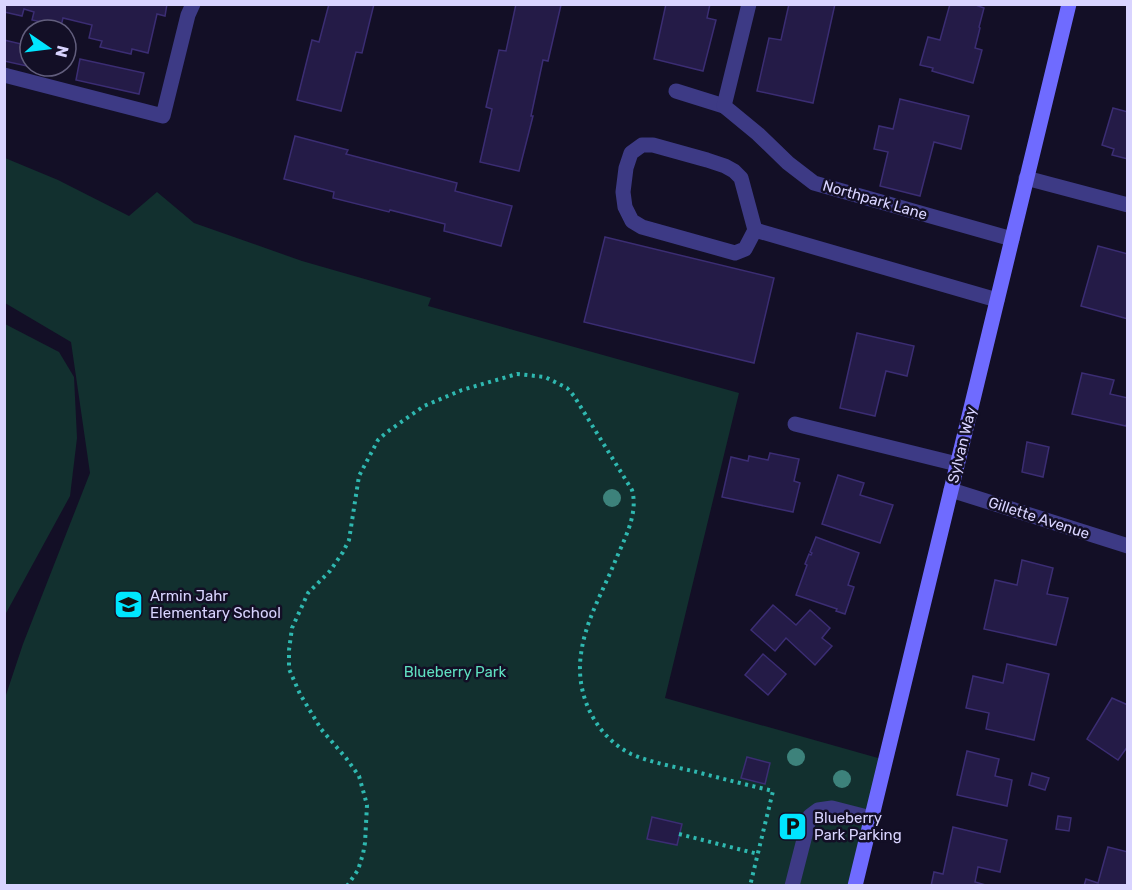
<svg xmlns="http://www.w3.org/2000/svg" width="1132" height="890" font-family="Rubik,sans-serif">
  <rect width="100%" height="100%" fill="#130f26"/>
  <g fill="#12302f">
    <polygon points="5,158 58,180 129,216 157,192 194,223 302,261 431,298 428,306 739,393 665,698 885,760 855,885 5,885 5,698 23,644 90,473 71,342 5,303"/>
    <polygon points="5,324 59,352 74,377 77,438 70,496 5,615"/>
  </g>
  <g fill="#241b47" stroke="#3b2d73" stroke-width="1.5">
    <polygon points="4,4 167,4 165,16 157,14 148,53 132,49 131,54 100,47 102,41 89,38 92,25 63,18 61,26 32,20 34,12 24,9 22,16 4,12"/>
    <polygon points="329,4 374,4 362,53 356,52 341,111 297,100 312,40 319,42"/>
    <polygon points="516,4 561,5 548,61 543,60 531,116 533,116 519,171 480,162 492,109 486,107 499,50 506,51"/>
    <polygon points="666,4 710,4 707,18 716,20 703,71 654,59"/>
    <polygon points="789,4 835,4 813,103 757,91 769,38 781,40"/>
    <polygon points="950,4 973,4 984,8 979,27 980,28 975,48 982,50 973,83 932,71 933,68 920,65 928,37 940,40"/>
    <polygon points="4,40 30,46 30,66 60,66 59,73 4,61"/>
    <polygon points="80,59 144,73 139,94 76,80"/>
    <polygon points="900,99 969,116 961,149 934,142 920,196 880,186 888,152 874,149 879,126 893,129"/>
    <polygon points="1113,108 1128,112 1128,159 1112,155 1114,149 1102,145"/>
    <polygon points="295,136 348,150 346,154 457,183 455,191 512,206 501,246 444,231 445,224 390,210 389,212 333,198 334,192 284,179"/>
    <polygon points="605,237 774,278 754,363 584,322"/>
    <polygon points="1098,246 1128,254 1128,319 1081,306"/>
    <polygon points="857,333 914,346 907,376 886,371 875,416 840,408"/>
    <polygon points="1082,373 1114,380 1110,394 1128,398 1128,419 1126,426 1072,414"/>
    <polygon points="1027,442 1049,447 1043,477 1022,472"/>
    <polygon points="770,453 799,459 794,481 800,483 793,512 722,497 731,457 748,461 749,456 768,460"/>
    <polygon points="838,475 864,483 860,495 893,505 880,543 822,524"/>
    <polygon points="816,537 859,553 848,585 854,587 845,614 836,611 837,609 796,595 807,565 805,564 809,554 811,555 812,553 810,552"/>
    <polygon points="1022,560 1053,568 1047,594 1068,598 1056,645 984,629 995,580 1017,585"/>
    <polygon points="773,605 796,625 810,610 830,628 822,638 832,646 815,665 786,638 775,651 751,630"/>
    <polygon points="763,654 786,674 768,695 745,675"/>
    <polygon points="1007,664 1049,674 1034,740 986,729 989,713 966,708 973,676 1003,683"/>
    <polygon points="1112,698 1128,705 1128,746 1118,760 1087,739"/>
    <polygon points="967,751 999,759 995,776 1012,780 1007,806 957,795"/>
    <polygon points="747,757 770,763 765,784 741,778"/>
    <polygon points="1032,773 1049,778 1045,790 1029,785"/>
    <polygon points="1058,816 1071,818 1069,831 1056,829"/>
    <polygon points="652,817 682,824 677,845 647,839"/>
    <polygon points="953,827 1007,840 1000,872 978,867 975,882 989,886 931,886 934,872 943,874"/>
    <polygon points="1108,847 1128,852 1128,886 1084,886 1086,879 1098,883"/>
  </g>
  <g fill="none" stroke-linecap="round" stroke-linejoin="round">
    <g stroke="#2fb8b0" stroke-width="4" stroke-dasharray="3 4.5" stroke-linecap="butt">
      <polyline points="679,834 758,854"/>
      <path d="M347,886L358,870L363,854L365,843L367,805L364,794L359,776L346,758L321,729L300,694L289,669V650L292,628L308,593L330,571L343,552L349,540L359,476L378,440L387,432L424,406L462,390L517,374L545,377L567,388L574,396L632,490C639,515 623,541 614,564C602,593 585,622 581,654C575,694 595,736 631,754C652,763 676,767 697,772C723,779 748,785 773,791L750,886"/>
    </g>
    <g stroke="#3d3a85" stroke-width="15">
      <polyline points="4,75 163,116 188,15 193,4"/>
      <polyline points="676,91 724,106"/>
      <polyline points="755,230 745,249 735,253 642,227 632,221 625,207 623,192 626,168 631,153 642,145 653,145 707,160 725,166 734,171 741,178 755,230 997,300"/>
      <polyline points="795,424 957,464"/>
      <polyline points="792,886 810,816 818,810 832,808 871,818"/>
    </g>
    <g stroke="#3d3a85" stroke-width="15">
      <polyline points="749,4 724,106 758,134 788,163 814,183 1012,239"/>
      <polyline points="1026,178 1128,205"/>
      <polyline points="951,490 1128,546"/>
    </g>
    <polyline stroke="#6f6bff" stroke-width="15" points="855,886 1069,4"/>
  </g>
  <g fill="#3d827b">
    <circle cx="612" cy="498" r="9"/>
    <circle cx="796" cy="757" r="9"/>
    <circle cx="842" cy="779" r="9"/>
  </g>
  <defs>
    <symbol id="school-square" viewBox="-11 -11 22 22"><rect x="-9" y="-9" width="18" height="18" rx="4" fill="#00e5ff" stroke="#130f26"/><path d="M0-5L7-2L0 1L-7-2ZM-4 1L0 2.5L4 1V4Q0 6-4 4Z" fill="#111"/></symbol>
    <symbol id="parking-square" viewBox="-11 -11 22 22"><rect x="-9" y="-9" width="18" height="18" rx="4" fill="#00e5ff" stroke="#130f26"/><path d="M-3.5-5.5H1a3.5 3.5 0 0 1 0 7H-1V5.5H-3.5ZM-1-3.4V-.6H.8a1.4 1.4 0 0 0 0-2.8Z" fill="#111"/></symbol>
  </defs>
  <g fill-rule="evenodd">
    <use href="#school-square" x="112" y="588" width="33" height="33"/>
    <use href="#parking-square" x="776" y="810" width="33" height="33"/>
  </g>
  <g text-anchor="middle" dominant-baseline="central" stroke-width="5" stroke-linejoin="round" paint-order="stroke">
    <g font-size="15" fill="#d9d4ff" stroke="#130f26">
      <text transform="translate(875 200) rotate(16)">Northpark Lane</text>
      <text transform="translate(962 445) rotate(-76)">Sylvan Way</text>
      <text transform="translate(1039 518) rotate(18)">Gillette Avenue</text>
    </g>
    <g font-size="15" fill="#d9d4ff" stroke="#130f26" text-anchor="start">
      <text x="150" y="596">Armin Jahr<tspan x="150" dy="17">Elementary School</tspan></text>
      <text x="814" y="818">Blueberry<tspan x="814" dy="17">Park Parking</tspan></text>
    </g>
    <g font-size="15" fill="#5fe0c0" stroke="#130f26">
      <text x="455" y="672">Blueberry Park</text>
    </g>
  </g>
  <rect width="1132" height="890" fill="none" stroke="#d9d4ff" stroke-width="12"/>
  <g transform="translate(48 48) rotate(104)"><circle r="28" fill="#130f26" stroke="#625e7d" stroke-width="1.5"/>
  <path d="M0-4.5L10 22L0 15L-10 22Z" fill="#00e5ff"/>
  <text y="-9" font-size="16" font-weight="bold" text-anchor="middle" fill="#d9d4ff">N</text>
  </g>
</svg>
